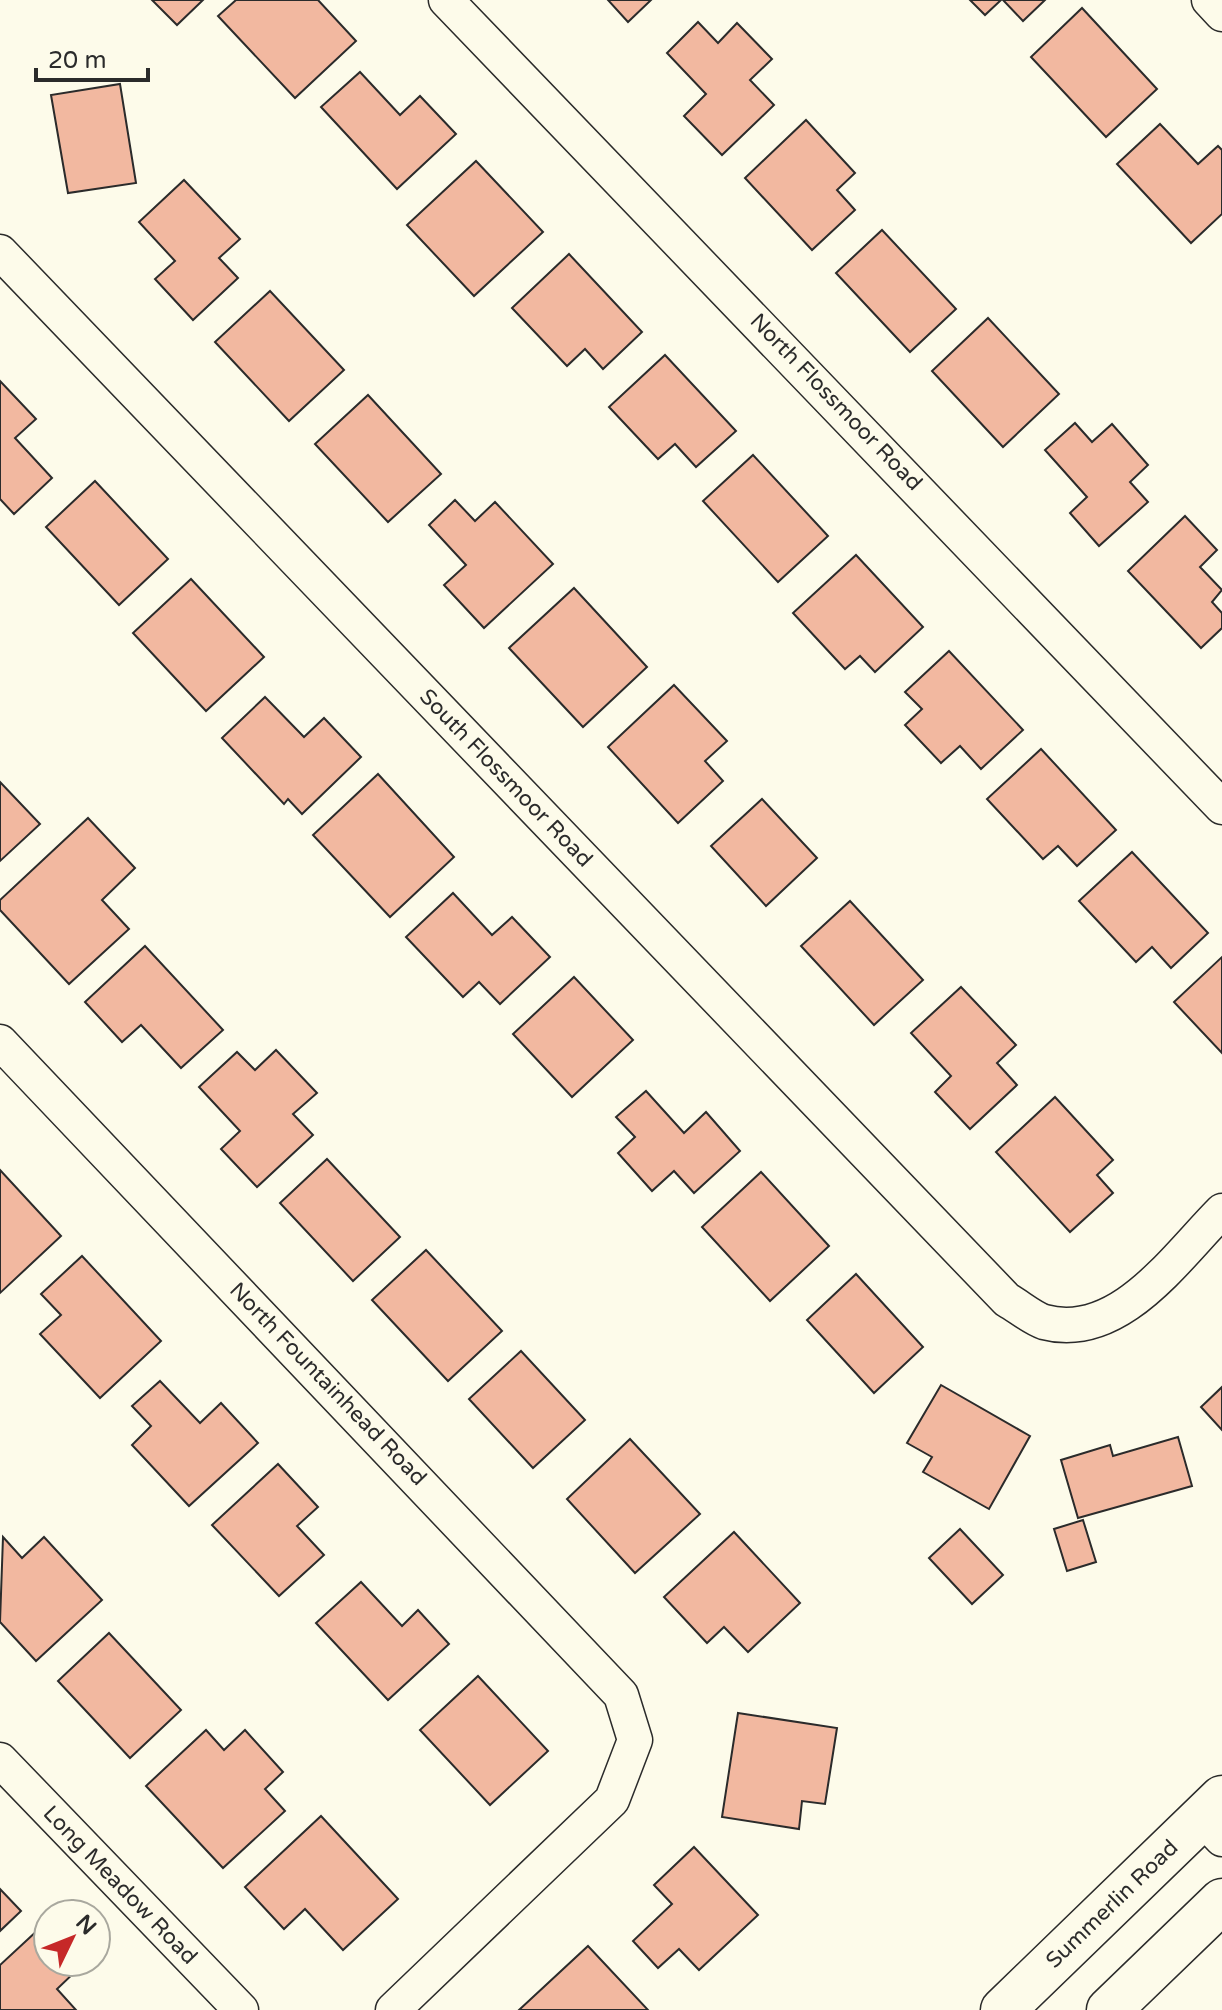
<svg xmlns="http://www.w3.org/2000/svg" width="1222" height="2010" font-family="'Varela Round',sans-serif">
  <rect width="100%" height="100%" fill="#fdfbea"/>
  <g fill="#f2b8a0" stroke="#2b2b2b" stroke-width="2">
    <polygon points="152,0 203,0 177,25"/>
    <polygon points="236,0 318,0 356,41 295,98 218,16"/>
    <polygon points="608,0 651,0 628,22"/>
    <polygon points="970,0 1001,0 985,15"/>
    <polygon points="1003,0 1045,0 1023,21"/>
    <polygon points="1082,8 1157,89 1106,137 1031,57"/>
    <polygon points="698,22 718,43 737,23 772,59 750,80 774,105 722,155 684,116 706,94 667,53"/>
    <polygon points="360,72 400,115 420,96 456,134 397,189 321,107"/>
    <polygon points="120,84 136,183 68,193 51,95"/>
    <polygon points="806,120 855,173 837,190 855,210 812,250 745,178"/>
    <polygon points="1160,124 1198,164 1218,146 1222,150 1222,214 1191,243 1117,164"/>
    <polygon points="476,161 543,232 474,296 407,225"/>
    <polygon points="184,180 240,239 219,258 238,278 193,320 155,279 175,261 139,222"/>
    <polygon points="882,230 956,309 910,352 836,273"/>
    <polygon points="569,254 642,332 603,369 585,349 567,366 512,308"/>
    <polygon points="270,291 344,370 289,421 215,342"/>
    <polygon points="988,318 1059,394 1003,447 932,371"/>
    <polygon points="665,355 736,431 696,467 675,444 658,459 609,407"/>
    <polygon points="0,381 36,419 15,438 52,478 14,514 0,499"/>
    <polygon points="368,395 441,474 388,522 315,444"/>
    <polygon points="1075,423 1092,442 1112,424 1148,465 1130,482 1148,502 1099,546 1070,513 1087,497 1045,450"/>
    <polygon points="753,455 828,536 778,582 703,501"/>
    <polygon points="95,481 168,559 119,605 46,527"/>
    <polygon points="455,500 475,521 495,502 553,564 484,628 444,585 466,565 429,525"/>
    <polygon points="1185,516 1217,550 1200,567 1222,590 1212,602 1222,613 1222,628 1201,648 1128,571"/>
    <polygon points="856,555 923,627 875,672 860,656 845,669 793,613"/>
    <polygon points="191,579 264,657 206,711 133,633"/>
    <polygon points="574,588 647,667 583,727 509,648"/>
    <polygon points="949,651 1023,730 981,769 960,746 941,763 905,725 922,709 905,692"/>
    <polygon points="674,685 727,741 705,761 723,781 678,823 608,747"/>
    <polygon points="265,697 304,737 324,718 361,757 302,814 288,799 284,804 222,738"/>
    <polygon points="1041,749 1116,830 1077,866 1058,846 1043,859 987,799"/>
    <polygon points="378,774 454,857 390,917 313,835"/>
    <polygon points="0,782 40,824 0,861"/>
    <polygon points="762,799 817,858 766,906 711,846"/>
    <polygon points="88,818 135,868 102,900 129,929 69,984 0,910 0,900"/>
    <polygon points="1132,852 1208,933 1171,968 1152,947 1136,962 1079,901"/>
    <polygon points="453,893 492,935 512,917 550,957 500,1004 479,982 463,997 406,937"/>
    <polygon points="850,901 923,980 874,1025 801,946"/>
    <polygon points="145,946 223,1030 181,1068 141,1025 122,1042 85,1002"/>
    <polygon points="1222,957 1222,1053 1174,1002"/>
    <polygon points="574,977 633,1040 572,1097 513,1034"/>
    <polygon points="961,987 1016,1045 997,1063 1017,1085 970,1129 935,1092 951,1076 911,1033"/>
    <polygon points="276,1050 317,1093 293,1114 313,1135 257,1187 221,1149 240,1131 199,1087 237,1052 255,1070"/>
    <polygon points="646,1091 684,1133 706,1112 740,1151 694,1193 674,1171 652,1191 618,1153 635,1137 616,1117"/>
    <polygon points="1055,1097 1113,1160 1097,1175 1113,1193 1070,1232 996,1152"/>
    <polygon points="327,1159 400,1237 353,1281 280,1203"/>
    <polygon points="0,1170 61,1236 0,1293"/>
    <polygon points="761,1172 829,1246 770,1301 702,1227"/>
    <polygon points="426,1250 502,1331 448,1381 372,1300"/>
    <polygon points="82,1256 161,1341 100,1398 40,1334 61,1315 41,1294"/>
    <polygon points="856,1274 923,1347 874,1393 807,1320"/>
    <polygon points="521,1351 585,1420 533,1468 469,1399"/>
    <polygon points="160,1381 200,1423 221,1403 258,1443 189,1506 132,1445 151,1426 132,1406"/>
    <polygon points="941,1385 1030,1436 989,1509 923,1472 932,1457 907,1443"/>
    <polygon points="1222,1387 1222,1430 1201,1407"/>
    <polygon points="1178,1437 1192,1486 1078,1518 1061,1460 1110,1445 1113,1456"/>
    <polygon points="630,1439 700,1514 635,1573 567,1499"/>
    <polygon points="278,1464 318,1507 297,1526 324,1555 279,1596 212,1525"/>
    <polygon points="1083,1520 1096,1562 1067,1571 1054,1529"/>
    <polygon points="960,1529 1003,1575 972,1604 929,1558"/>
    <polygon points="734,1532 800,1603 748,1652 724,1627 707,1643 664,1597"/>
    <polygon points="3,1537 22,1558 44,1537 102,1600 36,1661 0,1622"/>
    <polygon points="361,1582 402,1626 418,1610 449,1644 388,1700 316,1623"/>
    <polygon points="109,1633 181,1710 130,1758 58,1681"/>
    <polygon points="478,1676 548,1751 490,1805 420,1730"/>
    <polygon points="738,1713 837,1728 825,1804 802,1801 799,1829 722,1817"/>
    <polygon points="206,1730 224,1750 245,1730 283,1772 265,1789 285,1811 223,1868 146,1786"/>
    <polygon points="321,1816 398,1899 343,1950 305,1909 284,1929 245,1887"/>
    <polygon points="694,1847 758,1915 699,1970 679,1949 658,1968 633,1941 672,1904 654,1885"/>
    <polygon points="0,1889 21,1911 0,1931"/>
    <polygon points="39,1929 48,1939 48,1962 70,1962 77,1970 57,1989 76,2010 0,2010 0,1965"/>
    <polygon points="588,1946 648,2010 519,2010"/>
  </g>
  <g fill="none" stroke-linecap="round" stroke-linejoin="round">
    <defs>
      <g id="minor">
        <polyline points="446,0 1222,807"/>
        <polyline points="1209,0 1222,14"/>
        <path d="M0,252L1007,1300C1018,1306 1032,1318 1044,1322C1119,1342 1175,1258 1222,1211"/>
        <polyline points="0,1042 621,1695 635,1740 612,1800 393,2010"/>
        <polyline points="0,1760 241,2010"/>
        <polyline points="1202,1818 1222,1839"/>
      </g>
      <g id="primary">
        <polyline points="1003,2010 1222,1798"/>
        <polyline points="1109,2010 1222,1901"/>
      </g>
    </defs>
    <use href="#minor" stroke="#2b2b2b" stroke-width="37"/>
    <use href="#primary" stroke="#2b2b2b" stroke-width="47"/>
    <use href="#minor" stroke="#fdfbea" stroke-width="34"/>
    <use href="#primary" stroke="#fdfbea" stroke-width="44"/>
  </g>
  <g text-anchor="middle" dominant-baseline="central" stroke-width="6" stroke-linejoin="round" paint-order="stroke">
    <g font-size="22" fill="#2b2b2b" stroke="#fdfbea">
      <text transform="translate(836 402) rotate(46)">North Flossmoor Road</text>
      <text transform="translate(506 778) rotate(46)">South Flossmoor Road</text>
      <text transform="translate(328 1384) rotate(46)">North Fountainhead Road</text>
      <text transform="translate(120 1885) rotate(46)">Long Meadow Road</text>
      <text transform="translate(1112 1904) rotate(-44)">Summerlin Road</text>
    </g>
  </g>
  <g transform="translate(72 1938) rotate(47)"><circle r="38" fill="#fdfbea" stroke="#a9a89e" stroke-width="2"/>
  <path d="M0-6L14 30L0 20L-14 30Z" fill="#c62828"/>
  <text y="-12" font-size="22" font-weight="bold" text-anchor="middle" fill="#2b2b2b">N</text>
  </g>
  <path d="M36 68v12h112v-12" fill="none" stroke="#2b2b2b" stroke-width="4"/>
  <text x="48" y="68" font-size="24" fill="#2b2b2b" stroke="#fdfbea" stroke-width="6" paint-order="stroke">20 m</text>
</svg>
